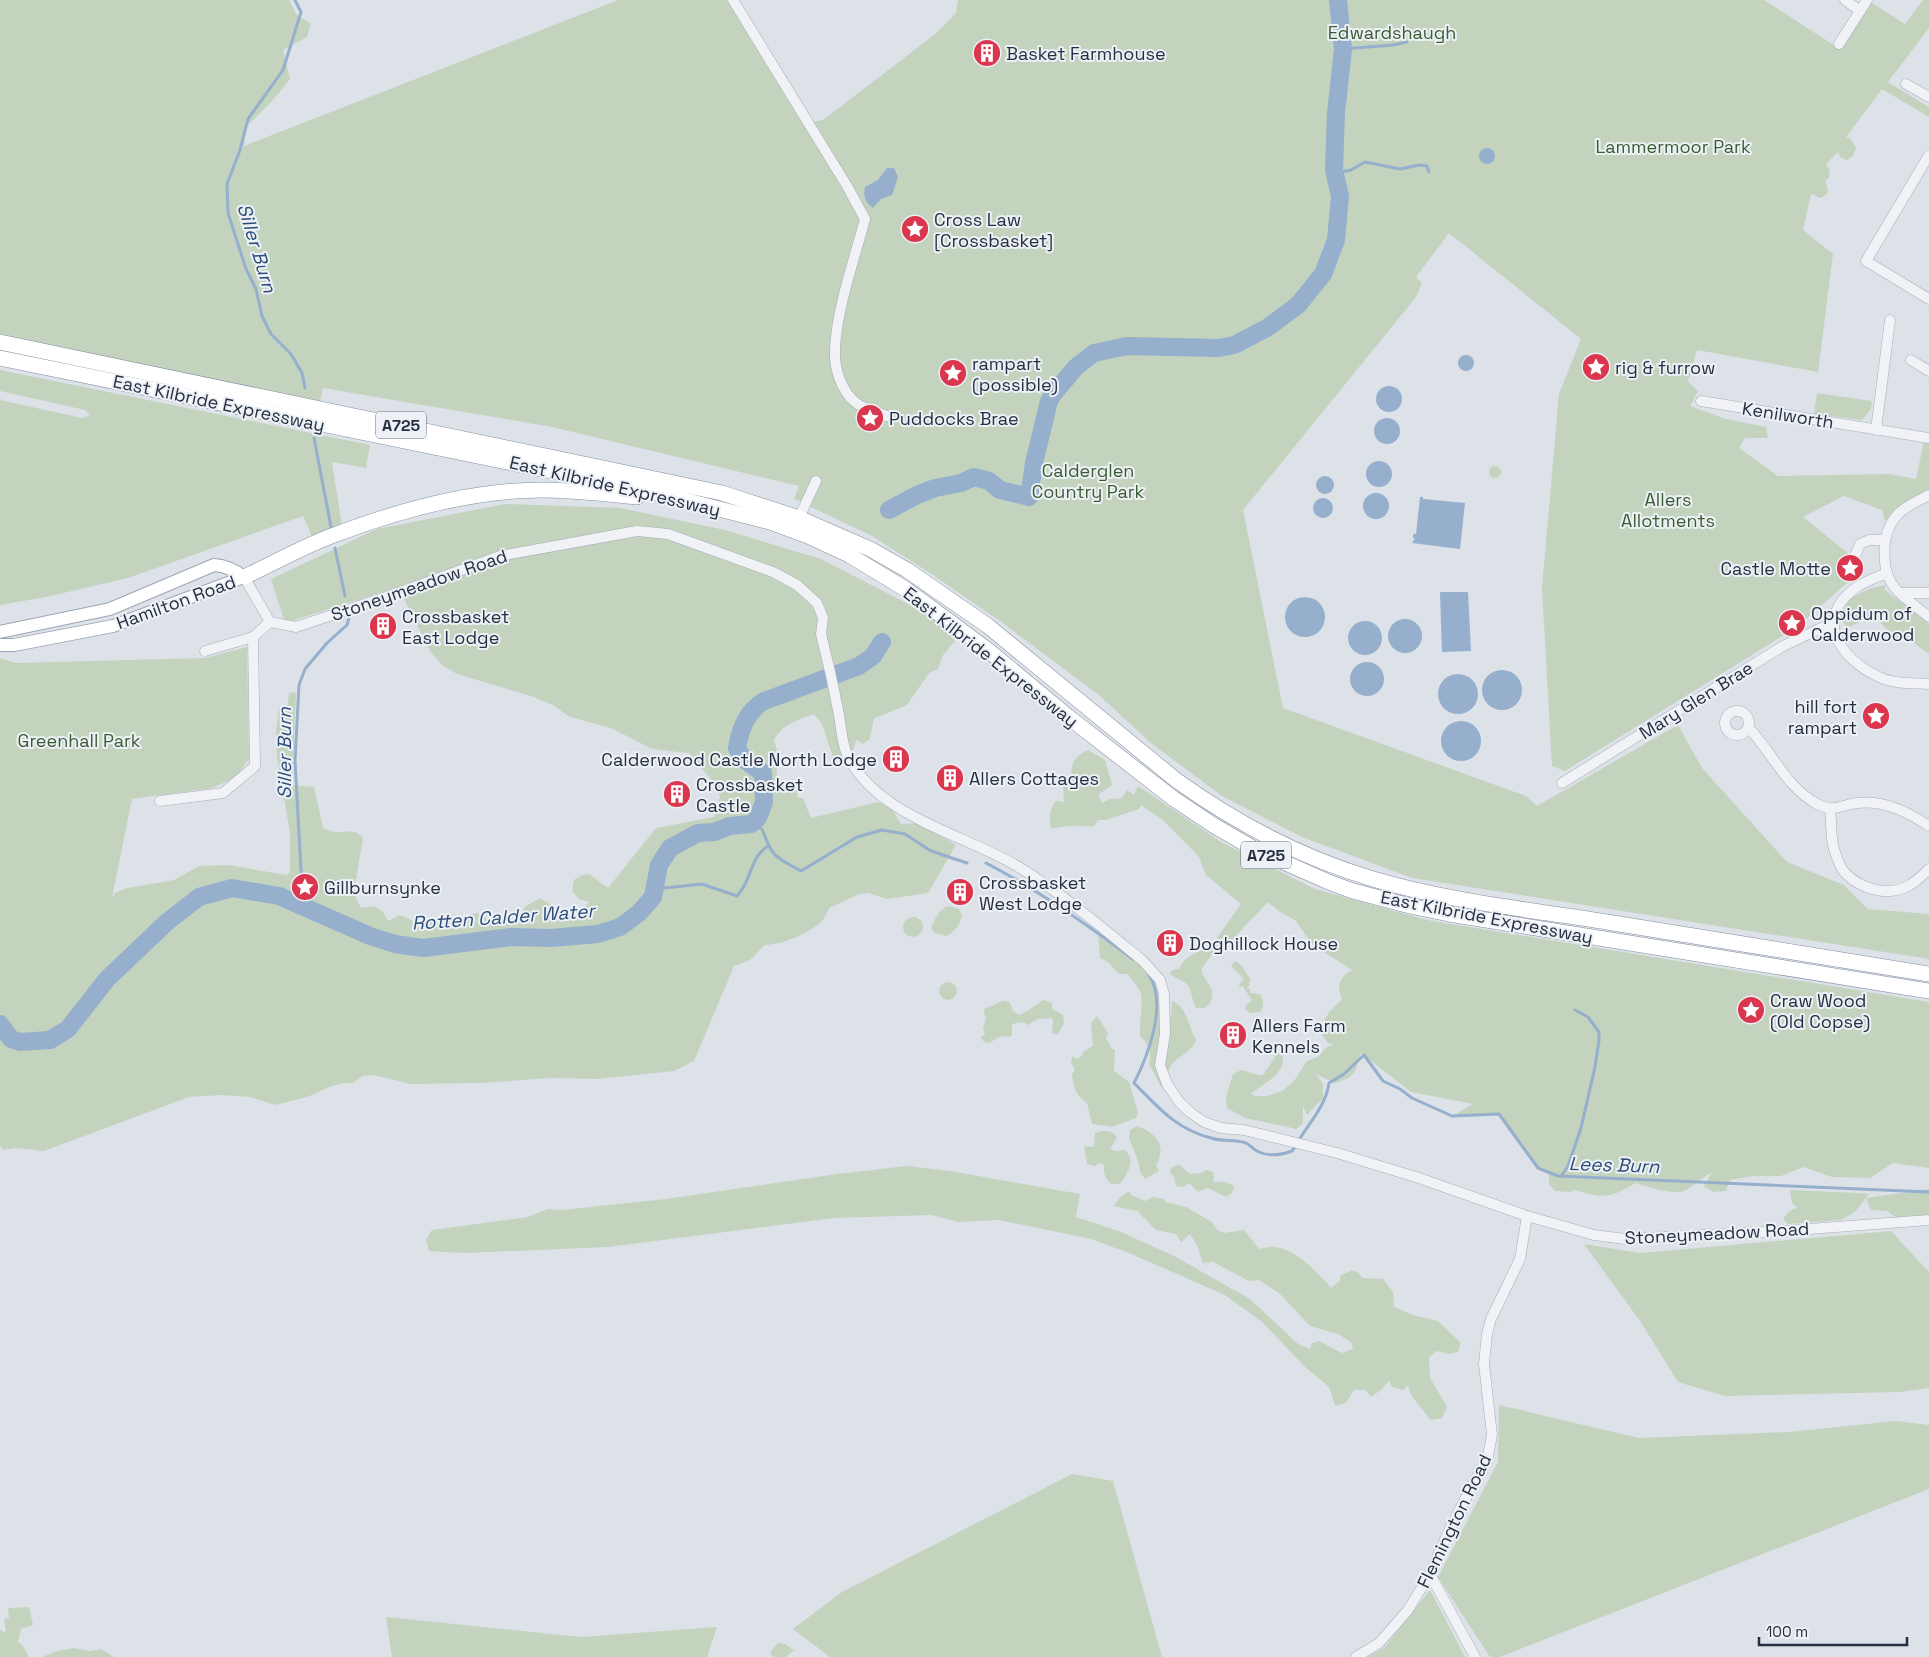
<svg xmlns="http://www.w3.org/2000/svg" width="1929" height="1657" font-family="'Space Grotesk',sans-serif">
  <rect width="100%" height="100%" fill="#dde2e9"/>
  <g fill="#c3d3be">
    <polygon points="0,0 289,0 297,15 311,24 307,37 283,50 290,79 273,100 246,127 244,146 618,0 739,0 813,122 823,120 934,35 956,13 958,0 1764,0 1840,49 1872,3 1905,24 1923,0 1929,0 1929,28 1888,82 1929,107 1929,117 1882,89 1846,137 1850,138 1856,148 1853,156 1847,160 1841,158 1838,152 1826,164 1830,171 1829,178 1825,181 1828,189 1827,194 1821,198 1811,194 1803,230 1833,254 1818,372 1697,350 1688,381 1698,391 1690,406 1726,419 1766,427 1768,438 1745,438 1739,448 1778,476 1890,474 1916,479 1924,441 1929,442 1929,491 1896,510 1885,521 1882,510 1844,496 1803,517 1865,567 1797,627 1565,771 1552,766 1542,588 1559,394 1581,339 1449,233 1416,277 1422,283 1416,297 1243,510 1283,708 1526,796 1537,806 1678,725 1702,768 1787,862 1844,885 1868,909 1929,914 1929,959 1412,878 1302,837 1222,796 1152,744 1100,696 1004,624 933,575 872,536 794,499 799,486 552,427 323,388 320,402 0,335"/>
    <polygon points="0,370 370,445 366,468 332,462 342,527 313,538 303,516 128,578 46,597 0,605 0,400 82,418 90,415 85,410 0,391"/>
    <polygon points="1817,393 1872,401 1871,409 1862,420 1814,414"/>
    <circle cx="1495" cy="472" r="6"/>
    <path d="M505,504L620,508L725,530L821,559L908,604L943,625L955,641L943,655L938,669L929,673L907,705L878,717L874,718L870,739L863,744L856,740L854,749L844,757H833L822,724L814,714C798,720 782,724 774,740L778,755L776,781L790,786L795,785L797,790V797L803,798L811,818L878,802L892,809L901,824L918,823L956,845L928,893L887,899L868,893L860,894L829,908C827,912 825,919 821,922C807,934 784,944 765,945L750,960L734,966L694,1061L674,1071L597,1079L552,1078L481,1083L411,1084L373,1075L363,1076L353,1083H343L332,1086L307,1097L275,1105L250,1097L221,1095L189,1097L44,1151C28,1150 19,1146 3,1150L0,1146V658L16,663L205,658L247,647L249,759L235,778L212,788L132,799L112,898L115,893L127,888L174,880L199,866L228,865L287,875L290,872V833L277,757L276,732L279,708L287,710L289,693L296,692L292,785L314,787L323,828C327,829 332,832 335,832C346,833 354,827 363,838L356,879L352,890L361,908L374,906L383,912L388,921L399,915L410,919L418,927L436,920H455L476,913L484,915L490,924L517,919L526,906L540,898L575,919L589,902L579,899L572,891L574,880L582,875L589,874L608,888L656,828L714,817L720,797L716,785L688,752L687,753L652,749L613,729L568,716L553,705L531,696L457,674L442,665L430,651L398,587L285,623L271,579L377,529Z"/>
    <polygon points="1885,585 1885,590 1929,624 1929,654 1914,643 1895,638 1881,623 1869,618 1847,628 1840,618 1849,599 1869,589"/>
    <path d="M1088,750L1105,760L1112,785L1098,795L1102,803L1110,799L1122,798L1127,790L1134,795L1138,786L1221,842L1315,889L1427,920L1929,1002V1168L1893,1163L1870,1178L1832,1177L1803,1167L1781,1176H1752L1730,1180L1726,1191L1713,1192L1704,1186L1712,1172C1703,1177 1695,1185 1686,1190C1675,1196 1648,1187 1636,1183C1610,1198 1604,1199 1575,1190L1571,1192L1555,1191L1549,1184V1173L1538,1168L1499,1114L1452,1116L1473,1104L1411,1092L1361,1053C1355,1072 1356,1077 1335,1083L1316,1074L1323,1084V1098L1307,1115L1303,1106V1123L1297,1129L1245,1118L1227,1108L1226,1097L1233,1074L1241,1070L1262,1076L1278,1053L1283,1057C1285,1075 1263,1083 1251,1094L1255,1096H1267L1282,1091L1294,1081L1307,1061L1318,1057L1328,1046L1334,1045L1328,1043L1319,1031L1329,1012L1342,999C1336,987 1340,976 1352,970L1313,945L1295,920L1280,912L1268,902L1228,944L1218,946L1217,938L1241,904L1206,875L1199,857L1164,821L1141,805L1139,809L1106,820H1098L1094,826C1085,827 1081,825 1073,826C1065,826 1059,828 1051,828C1049,818 1049,809 1056,801L1064,802L1063,786L1073,782C1068,767 1074,756 1088,750Z"/>
    <path d="M948,906L959,909L962,915C960,925 955,932 946,936L935,933L931,928C935,919 938,910 948,906Z"/>
    <circle cx="913" cy="927" r="10"/>
    <path d="M1098,936C1117,947 1149,962 1156,985C1159,995 1159,1009 1162,1020L1167,1022L1171,1016L1172,1001C1188,1007 1188,1027 1196,1040C1190,1054 1181,1054 1172,1064C1170,1067 1164,1081 1161,1087L1149,1064C1152,1052 1149,1044 1140,1036C1139,1023 1144,1001 1140,991C1137,985 1131,980 1128,974H1119L1108,962L1100,958Z"/>
    <path d="M1208,948H1212L1214,951L1202,968V973C1209,986 1220,995 1205,1008H1196C1192,1001 1191,988 1188,985C1185,981 1176,979 1170,974L1172,970L1179,969C1185,956 1195,953 1208,948Z"/>
    <path d="M1235,961L1242,966L1250,979L1249,986L1246,987L1250,989V993L1260,994C1264,1002 1265,1004 1260,1012L1250,1013L1245,1009L1246,1005L1252,1001L1243,986L1240,987L1239,984L1244,979L1231,966Z"/>
    <circle cx="948" cy="991" r="9"/>
    <path d="M1043,1000L1052,1003V1009L1063,1015L1064,1024L1058,1034H1053C1050,1028 1055,1024 1052,1018L1038,1019L1028,1025L1022,1022L1012,1024V1035L1010,1037L1001,1036L989,1043L984,1042L981,1037L985,1034L983,1029L986,1018L984,1013L985,1008C997,1006 1008,991 1013,1011L1019,1015L1029,1010Z"/>
    <path d="M1097,1016L1106,1030L1108,1034L1106,1038L1112,1049L1115,1050L1114,1071L1129,1082L1138,1113L1136,1118L1112,1127L1092,1124L1087,1103C1075,1096 1074,1087 1072,1074L1075,1070L1071,1063L1072,1056L1078,1059L1081,1056L1084,1051L1093,1046L1091,1023Z"/>
    <path d="M1137,1126C1155,1132 1168,1146 1156,1165L1159,1171L1145,1179L1140,1172L1138,1161L1129,1138L1130,1130Z"/>
    <path d="M1102,1131C1110,1131 1114,1131 1117,1138L1110,1149L1117,1151L1125,1150C1137,1160 1127,1174 1120,1184H1111C1105,1178 1103,1173 1104,1165L1100,1163L1095,1166L1087,1164L1084,1146L1094,1147L1095,1133Z"/>
    <path d="M1177,1165L1181,1166L1190,1174L1201,1173L1206,1170L1213,1172L1214,1183C1222,1180 1226,1182 1234,1186L1232,1193L1226,1197L1208,1188L1198,1192L1189,1183L1183,1187L1176,1186L1174,1177L1170,1173L1171,1168Z"/>
    <path d="M907,1166L950,1171L1080,1194L1076,1217L1121,1232L1174,1256L1250,1299L1298,1344L1310,1349L1312,1343L1319,1341L1342,1353L1353,1349L1351,1342L1338,1334L1310,1326L1280,1294L1259,1280L1249,1281L1213,1262L1203,1263L1197,1245L1190,1234L1181,1242L1176,1234L1156,1230L1137,1211L1114,1206L1120,1197L1129,1191L1131,1195L1145,1201L1153,1197L1164,1199L1165,1202L1186,1207L1212,1222L1217,1230L1224,1233L1244,1230L1259,1249C1264,1248 1270,1246 1275,1247C1296,1249 1318,1273 1331,1288L1340,1281V1276L1352,1270L1359,1273L1362,1278L1383,1279L1393,1292L1394,1307L1413,1315L1438,1321L1461,1343L1458,1352L1448,1354L1437,1351L1429,1357L1430,1378L1447,1407L1442,1418L1430,1420C1423,1407 1410,1399 1408,1385L1403,1390L1392,1387L1389,1381L1381,1390L1371,1397L1365,1390H1354L1346,1403L1335,1406L1329,1387L1305,1367L1262,1322L1225,1295L1129,1253L1091,1239L999,1220L958,1222L932,1215L834,1218L608,1247L464,1253L429,1251L426,1240L432,1230L528,1217L548,1209L561,1210L666,1199L837,1174Z"/>
    <polygon points="1929,1189 1929,1216 1895,1217 1887,1211 1871,1210 1866,1198"/>
    <polygon points="1790,1190 1859,1193 1869,1194 1855,1212 1841,1220 1788,1224 1783,1219 1789,1211 1797,1208 1792,1203"/>
    <polygon points="1891,1231 1929,1272 1929,1388 1900,1392 1725,1396 1678,1382 1640,1321 1584,1244 1640,1253"/>
    <polygon points="1499,1405 1639,1438 1789,1432 1896,1421 1929,1425 1929,1489 1500,1657 1490,1657 1438,1577 1498,1462"/>
    <polygon points="1072,1474 1113,1481 1162,1657 830,1657 793,1629 842,1592"/>
    <polygon points="1430,1590 1465,1657 1368,1657 1385,1647"/>
    <polygon points="29,1607 33,1625 21,1629 18,1642 23,1646 29,1657 35,1657 0,1657 0,1630 6,1633 4,1619 9,1618 8,1608"/>
    <polygon points="386,1617 581,1637 717,1627 707,1657 392,1657"/>
    <polygon points="778,1643 785,1644 796,1652 792,1651 786,1657 775,1657 771,1655 771,1651"/>
    <polygon points="74,1648 89,1651 101,1649 114,1657 126,1657 42,1657 57,1651"/>
  </g>
  <g fill="#95afcc">
    <circle cx="1487" cy="156" r="8"/>
    <path d="M887,168H894L898,177L892,195L881,199L873,208C865,202 863,196 865,187L878,180Z"/>
    <circle cx="1466" cy="363" r="8"/>
    <circle cx="1389" cy="399" r="13"/>
    <circle cx="1387" cy="431" r="13"/>
    <circle cx="1379" cy="474" r="13"/>
    <circle cx="1325" cy="485" r="9"/>
    <circle cx="1376" cy="506" r="13"/>
    <polygon points="1420,497 1423,497 1423,499 1465,503 1460,549 1412,543 1415,538 1413,538 1413,534 1416,534"/>
    <circle cx="1323" cy="508" r="10"/>
    <polygon points="1440,592 1468,592 1471,651 1442,652"/>
    <circle cx="1305" cy="617" r="20"/>
    <circle cx="1405" cy="636" r="17"/>
    <circle cx="1365" cy="638" r="17"/>
    <circle cx="1367" cy="679" r="17"/>
    <circle cx="1502" cy="690" r="20"/>
    <circle cx="1458" cy="694" r="20"/>
    <circle cx="1461" cy="741" r="20"/>
  </g>
  <g fill="none" stroke-linecap="round" stroke-linejoin="round">
    <g stroke="#95afcc" stroke-width="3">
      <polyline points="295,0 301,12 283,70 248,119 240,150 227,184 228,213 246,269 256,289 262,316 271,334 291,354 302,373 305,388"/>
      <polyline points="1417,39 1441,31"/>
      <polyline points="1343,49 1393,45 1407,42"/>
      <polyline points="1335,173 1351,170 1365,162 1400,169 1419,165 1427,166 1429,172"/>
      <polyline points="314,438 331,527"/>
      <polyline points="335,548 345,596"/>
      <path d="M751,824L762,829C773,858 774,856 801,871L857,837L882,830L905,834L931,851L967,863"/>
      <path d="M986,863C1038,890 1086,924 1133,959"/>
      <path d="M655,889L702,884L737,896C752,881 749,858 768,846"/>
      <polyline points="303,906 295,761 299,685 305,669 327,643 347,625 349,618"/>
      <path d="M1149,975C1168,1004 1148,1056 1134,1083C1159,1108 1176,1129 1211,1138C1222,1142 1235,1139 1246,1143C1250,1145 1254,1150 1259,1152C1270,1157 1281,1155 1292,1151L1296,1146"/>
      <path d="M1299,1140C1310,1122 1326,1105 1329,1083L1344,1074L1364,1055L1383,1081L1400,1089L1412,1098L1452,1116L1499,1114L1538,1168L1558,1176L1929,1192"/>
      <polyline points="1561,1176 1568,1166 1581,1128 1595,1067 1599,1040 1599,1032 1588,1017 1575,1010"/>
    </g>
    <g stroke="#95afcc" stroke-width="18">
      <polyline points="889,510 917,495 935,488 961,483 974,477 989,481 1000,490 1029,497 1034,463 1049,401 1054,393 1076,367 1094,353 1127,346 1219,348 1234,345 1267,328 1298,305 1323,274 1336,240 1340,196 1334,170 1336,113 1343,49 1338,0"/>
      <path d="M0,1024L11,1039L20,1042L50,1040L68,1029L107,979L167,922L199,897L232,888L279,896L370,936L395,944L423,948L511,937L551,938L598,934L620,927L639,913L653,897L659,865L670,848L698,833L714,832L730,826L751,824L758,818L764,802L763,773L743,759L737,748C740,729 747,711 764,701L859,666L873,656L882,642"/>
    </g>
    <defs>
      <g id="minor">
        <path d="M733,0L847,186L865,219C855,257 836,311 835,350C834,368 841,390 855,402C863,409 877,412 887,416"/>
        <polyline points="1845,0 1860,11"/>
        <polyline points="1839,44 1867,0"/>
        <polyline points="1906,84 1929,97"/>
        <polyline points="1929,155 1866,261 1929,299"/>
        <polyline points="1911,360 1929,371"/>
        <polyline points="1701,401 1929,438"/>
        <polyline points="1876,430 1890,320"/>
        <polyline points="799,518 816,481"/>
        <path d="M1885,540C1881,586 1896,590 1929,617"/>
        <path d="M1850,568L1860,544L1869,540H1885C1892,512 1904,508 1929,495"/>
        <path d="M1885,574C1875,578 1866,581 1857,587C1812,618 1840,659 1879,677C1894,684 1913,683 1929,684"/>
        <polyline points="244,577 270,622"/>
        <polyline points="1900,593 1929,593"/>
        <path d="M270,622L296,627L395,594L500,556L637,531L668,534L773,572L797,585L817,603L823,618L821,634C828,661 834,688 839,715C841,727 842,741 846,752C875,818 967,834 1022,869C1065,896 1104,929 1143,961L1160,980L1164,994L1165,1034L1160,1065L1167,1084L1180,1103L1191,1113L1204,1122L1221,1128L1244,1130L1337,1153L1416,1177L1527,1216L1594,1235L1625,1239L1783,1231L1929,1220"/>
        <polyline points="205,651 253,637 270,622"/>
        <circle cx="1737" cy="723" r="12"/>
        <path d="M1748,727C1772,752 1786,787 1817,804C1834,813 1841,805 1857,803C1884,800 1908,812 1929,826"/>
        <polyline points="1562,783 1783,646 1832,623"/>
        <polyline points="160,801 223,793 255,766 253,637"/>
        <path d="M1830,810C1832,823 1830,840 1835,852C1837,858 1840,868 1845,873C1861,889 1887,897 1908,886C1916,882 1923,875 1929,869"/>
        <polyline points="1430,1574 1475,1657"/>
        <polyline points="1356,1657 1379,1643 1408,1610 1430,1574 1451,1526 1488,1456 1492,1435 1484,1364 1487,1334 1491,1319 1520,1259 1527,1216"/>
      </g>
      <g id="major">
        <path d="M0,632L110,609L214,565C227,566 235,570 244,577"/>
        <polyline points="0,645 14,645 113,626 244,577"/>
      </g>
      <g id="highway">
        <path d="M0,342L722,493L799,518L870,549L907,570L988,626L1176,780C1236,823 1302,858 1373,879C1450,902 1533,910 1613,923C1718,940 1824,957 1929,974"/>
        <polyline points="0,358 649,491 770,522 808,536 849,555 907,590 989,651 1071,719 1174,799 1213,825 1256,850 1331,883 1353,891 1410,906 1449,914 1929,991"/>
        <path d="M244,577C274,563 304,546 334,535C400,510 471,490 542,490C573,490 605,494 637,497"/>
      </g>
    </defs>
    <use href="#minor" stroke="#a6acb7" stroke-width="11"/>
    <use href="#major" stroke="#9ca5b5" stroke-width="14"/>
    <use href="#highway" stroke="#838ea0" stroke-width="16"/>
    <use href="#minor" stroke="#f0f2f6" stroke-width="10"/>
    <use href="#major" stroke="#fff" stroke-width="12"/>
    <use href="#highway" stroke="#fff" stroke-width="15"/>
  </g>
  <defs>
    <symbol id="building-disc" viewBox="-11 -11 22 22"><circle r="9.5" fill="#da364d" stroke="#edf1f6"/><path d="M-4-6H4V6H1V3H-1V6H-4ZM-2.5-4.3h1.7v1.8h-1.7ZM.8-4.3h1.7v1.8H.8ZM-2.5-1h1.7V.8h-1.7ZM.8-1h1.7V.8H.8Z" fill="#fff"/></symbol>
    <symbol id="sight-disc" viewBox="-11 -11 22 22"><circle r="9.5" fill="#da364d" stroke="#edf1f6"/><path d="M0-6L1.8-2.2L6-1.7L2.9 1.2L3.7 5.4L0 3.3L-3.7 5.4L-2.9 1.2L-6-1.7L-1.8-2.2Z" fill="#fff"/></symbol>
  </defs>
  <g fill-rule="evenodd">
    <use href="#building-disc" x="971" y="37" width="32" height="32"/>
    <use href="#sight-disc" x="899" y="213" width="32" height="32"/>
    <use href="#sight-disc" x="1580" y="351" width="32" height="32"/>
    <use href="#sight-disc" x="937" y="357" width="32" height="32"/>
    <use href="#sight-disc" x="854" y="402" width="32" height="32"/>
    <use href="#sight-disc" x="1834" y="552" width="32" height="32"/>
    <use href="#sight-disc" x="1776" y="607" width="32" height="32"/>
    <use href="#building-disc" x="367" y="610" width="32" height="32"/>
    <use href="#sight-disc" x="1860" y="700" width="32" height="32"/>
    <use href="#building-disc" x="880" y="743" width="32" height="32"/>
    <use href="#building-disc" x="934" y="762" width="32" height="32"/>
    <use href="#building-disc" x="661" y="778" width="32" height="32"/>
    <use href="#sight-disc" x="289" y="871" width="32" height="32"/>
    <use href="#building-disc" x="944" y="876" width="32" height="32"/>
    <use href="#building-disc" x="1154" y="927" width="32" height="32"/>
    <use href="#sight-disc" x="1735" y="994" width="32" height="32"/>
    <use href="#building-disc" x="1217" y="1019" width="32" height="32"/>
  </g>
  <g text-anchor="middle" dominant-baseline="central" stroke-width="4" stroke-linejoin="round" paint-order="stroke">
    <g fill="#edf1f6" stroke="#616977" stroke-width="1">
      <rect x="376" y="411.5" width="50" height="27" rx="4"/>
      <rect x="1241" y="841.5" width="50" height="27" rx="4"/>
    </g>
    <g font-size="16" font-weight="bold" fill="#252f41">
      <text x="401" y="425">A725</text>
      <text x="1266" y="855">A725</text>
    </g>
    <g font-size="18" fill="#395d31" stroke="#edf1f6">
      <text x="1392" y="32">Edwardshaugh</text>
      <text x="1673" y="146">Lammermoor Park</text>
      <text x="1088" y="470">Calderglen<tspan x="1088" dy="21">Country Park</tspan></text>
      <text x="1668" y="499">Allers<tspan x="1668" dy="21">Allotments</tspan></text>
      <text x="79" y="740">Greenhall Park</text>
    </g>
    <g font-size="18" fill="#252f41" stroke="#edf1f6" text-anchor="start">
      <text x="1006" y="53">Basket Farmhouse</text>
      <text x="934" y="219">Cross Law<tspan x="934" dy="21">[Crossbasket]</tspan></text>
      <text x="972" y="363">rampart<tspan x="972" dy="21">(possible)</tspan></text>
      <text x="1615" y="367">rig &amp; furrow</text>
      <text x="889" y="418">Puddocks Brae</text>
      <text x="1831" y="568" text-anchor="end">Castle Motte</text>
      <text x="1811" y="613">Oppidum of<tspan x="1811" dy="21">Calderwood</tspan></text>
      <text x="402" y="616">Crossbasket<tspan x="402" dy="21">East Lodge</tspan></text>
      <text x="1857" y="706" text-anchor="end">hill fort<tspan x="1857" dy="21">rampart</tspan></text>
      <text x="877" y="759" text-anchor="end">Calderwood Castle North Lodge</text>
      <text x="969" y="778">Allers Cottages</text>
      <text x="696" y="784">Crossbasket<tspan x="696" dy="21">Castle</tspan></text>
      <text x="979" y="882">Crossbasket<tspan x="979" dy="21">West Lodge</tspan></text>
      <text x="324" y="887">Gillburnsynke</text>
      <text x="1189" y="943">Doghillock House</text>
      <text x="1770" y="1000">Craw Wood<tspan x="1770" dy="21">(Old Copse)</tspan></text>
      <text x="1252" y="1025">Allers Farm<tspan x="1252" dy="21">Kennels</tspan></text>
    </g>
    <g font-size="18" fill="#252f41" stroke="#edf1f6">
      <text transform="translate(219 403) rotate(12)">East Kilbride Expressway</text>
      <text transform="translate(1788 415) rotate(9)">Kenilworth</text>
      <text transform="translate(615 486) rotate(13)">East Kilbride Expressway</text>
      <text transform="translate(419 585) rotate(-19)">Stoneymeadow Road</text>
      <text transform="translate(176 602) rotate(-20)">Hamilton Road</text>
      <text transform="translate(991 657) rotate(38)">East Kilbride Expressway</text>
      <text transform="translate(1696 700) rotate(-32)">Mary Glen Brae</text>
      <text transform="translate(1487 917) rotate(11)">East Kilbride Expressway</text>
      <text transform="translate(1717 1233) rotate(-3)">Stoneymeadow Road</text>
      <text transform="translate(1454 1521) rotate(-64)">Flemington Road</text>
    </g>
    <g font-size="19" font-style="italic" fill="#2c4d78" stroke="#edf1f6">
      <text transform="translate(257 248) rotate(73)">Siller Burn</text>
      <text transform="translate(284 753) rotate(-90)">Siller Burn</text>
      <text transform="translate(503 917) rotate(-4)">Rotten Calder Water</text>
      <text transform="translate(1614 1165) rotate(2)">Lees Burn</text>
    </g>
  </g>
  <path d="M1759 1637v8h148v-8" fill="none" stroke="#252f41" stroke-width="2.5"/>
  <text x="1766" y="1637" font-size="15" fill="#252f41" stroke="#edf1f6" stroke-width="4" paint-order="stroke">100 m</text>
</svg>
